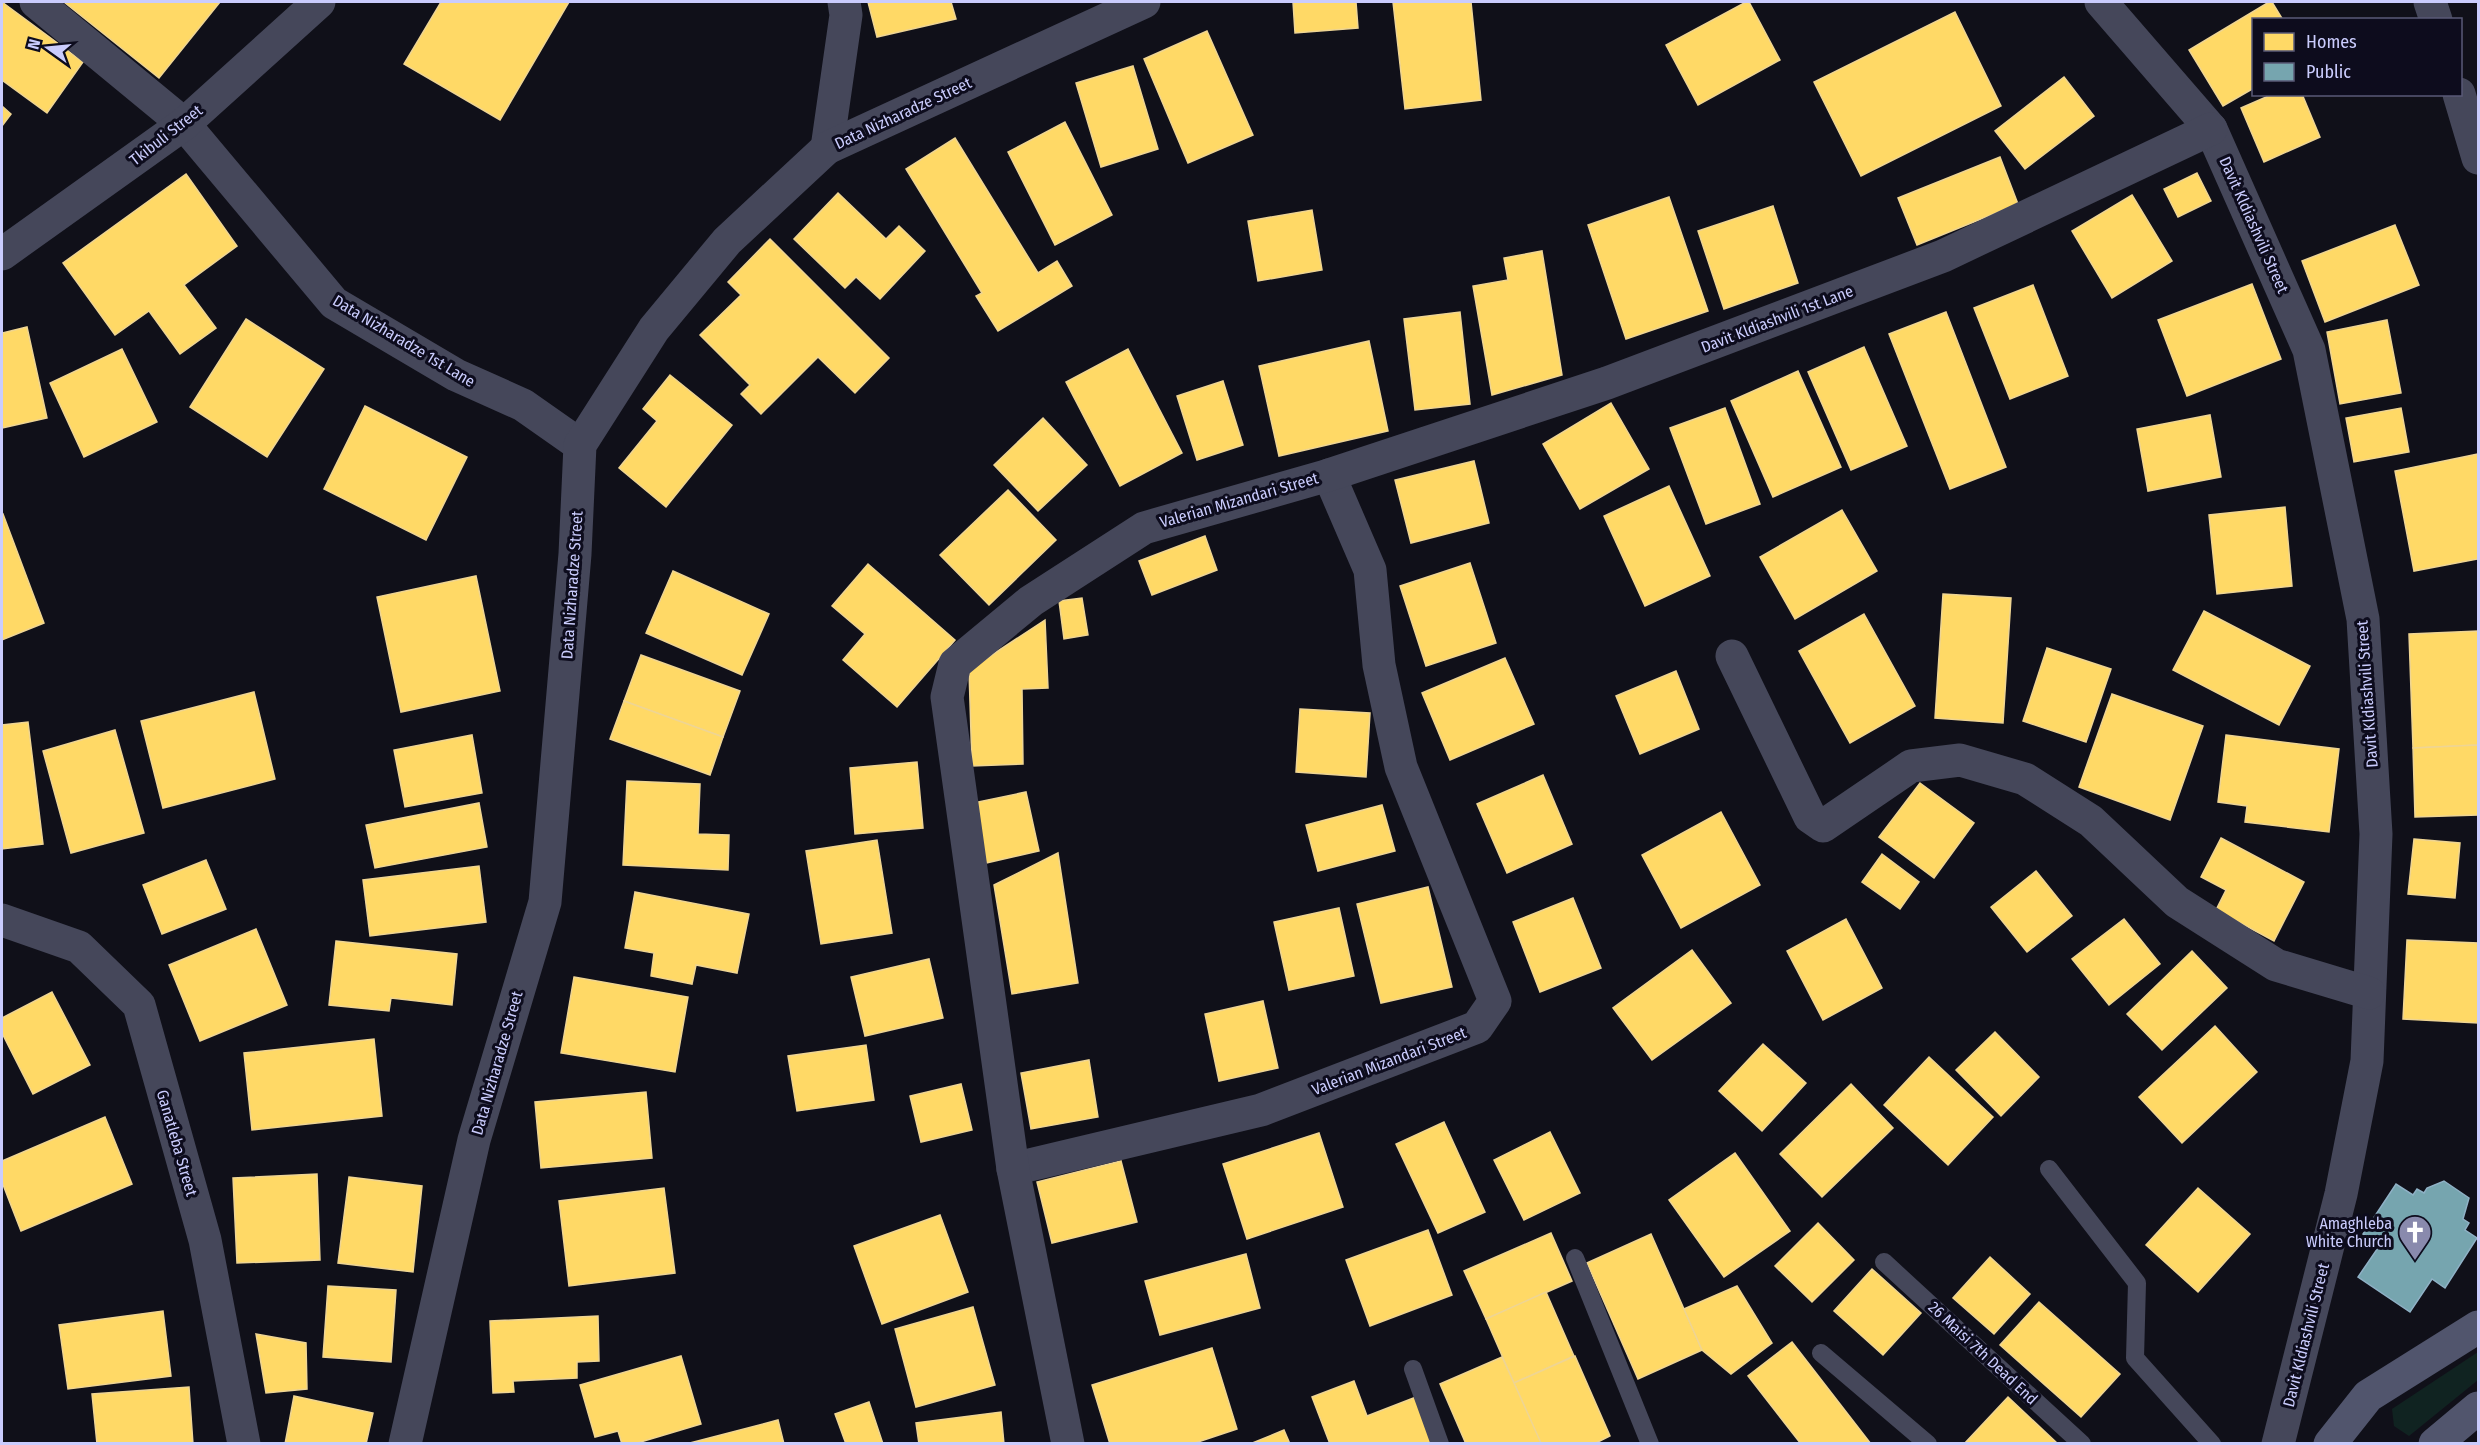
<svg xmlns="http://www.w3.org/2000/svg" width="2480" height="1445" font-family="'Fira Sans Condensed',sans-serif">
  <rect width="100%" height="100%" fill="#101019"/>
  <polygon fill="#102321" points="2478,1352 2478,1380 2409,1436 2394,1426 2392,1409"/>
  <g fill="#ffd966" stroke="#efd593" stroke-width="1.5">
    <polygon points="2,2 83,62 47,113 2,80"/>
    <polygon points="64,2 220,2 159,78"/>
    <polygon points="441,2 569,2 500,120 404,64"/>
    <polygon points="868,2 951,2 956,19 877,37"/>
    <polygon points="1293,2 1356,2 1358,28 1295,33"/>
    <polygon points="1393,2 1471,2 1481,100 1405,109"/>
    <polygon points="1746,2 1749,2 1780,60 1698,105 1666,45"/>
    <polygon points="2269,2 2272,2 2283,20 2254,20 2254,88 2223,106 2189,50"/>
    <polygon points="1955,12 2001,106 1861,176 1814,82"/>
    <polygon points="1207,31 1253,135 1188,163 1144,59"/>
    <polygon points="1133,66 1158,149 1101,167 1076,83"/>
    <polygon points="2064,77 2094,116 2025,169 1995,131"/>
    <polygon points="2273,94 2302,94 2320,137 2264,162 2241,108"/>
    <polygon points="2,106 11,114 2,126"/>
    <polygon points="1065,122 1112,215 1055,245 1008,152"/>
    <polygon points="955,138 1038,273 1057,261 1072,286 998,331 976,296 982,293 906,169"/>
    <polygon points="2000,157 2018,204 1917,245 1898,198"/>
    <polygon points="2197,173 2211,201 2178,217 2164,189"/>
    <polygon points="186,174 237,246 184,285 216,328 180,354 149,311 115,335 63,263"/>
    <polygon points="838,193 886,239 899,226 925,251 880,299 856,277 845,288 794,239"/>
    <polygon points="2132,195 2172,261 2112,298 2072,231"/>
    <polygon points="1669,197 1708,311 1626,339 1588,225"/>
    <polygon points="1773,206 1798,283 1724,309 1698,231"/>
    <polygon points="1312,210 1322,270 1258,281 1248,221"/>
    <polygon points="2395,225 2419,285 2325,322 2302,261"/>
    <polygon points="770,239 889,358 855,393 818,357 761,414 741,394 750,385 700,335 741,295 728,282"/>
    <polygon points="1542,251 1562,375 1492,395 1473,286 1508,280 1504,258"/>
    <polygon points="2252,284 2281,359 2187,396 2158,320"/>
    <polygon points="2033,285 2068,376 2010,399 1974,308"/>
    <polygon points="1460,312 1470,404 1415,410 1404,319"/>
    <polygon points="1946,312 2006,467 1950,489 1889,334"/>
    <polygon points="246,319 324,369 267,457 190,407"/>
    <polygon points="2387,320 2401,393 2340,404 2327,332"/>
    <polygon points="27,327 47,418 2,428 2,333"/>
    <polygon points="1369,341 1388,431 1279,456 1259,366"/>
    <polygon points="1864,347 1907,446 1851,470 1808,372"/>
    <polygon points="122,349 157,422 84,457 50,383"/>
    <polygon points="1128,349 1182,453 1120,486 1066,382"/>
    <polygon points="1798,371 1841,467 1773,497 1731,401"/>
    <polygon points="670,375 732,425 666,507 619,468 657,421 643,409"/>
    <polygon points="1223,381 1243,445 1197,460 1177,396"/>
    <polygon points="1611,403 1649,469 1580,509 1543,444"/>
    <polygon points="365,406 467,457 426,540 324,489"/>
    <polygon points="1725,408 1760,504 1706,524 1670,428"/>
    <polygon points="2401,408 2409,452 2354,462 2346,418"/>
    <polygon points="2210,415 2221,477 2148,491 2137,429"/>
    <polygon points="1043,418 1087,465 1038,511 994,465"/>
    <polygon points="2478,454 2478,559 2414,571 2395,471"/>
    <polygon points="1474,461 1489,523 1411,543 1395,480"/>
    <polygon points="1669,486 1710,576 1645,606 1604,516"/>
    <polygon points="1008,490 1056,540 989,605 940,555"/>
    <polygon points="2285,507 2292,586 2217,594 2209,515"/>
    <polygon points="1842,510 1877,571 1795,619 1760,557"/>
    <polygon points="3,514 44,623 2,640 2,515"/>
    <polygon points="1205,536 1217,570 1152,595 1139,561"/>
    <polygon points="1470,563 1496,643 1426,666 1400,586"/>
    <polygon points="868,564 955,640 897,707 843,660 865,634 832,606"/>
    <polygon points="673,571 769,614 742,675 646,633"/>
    <polygon points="476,576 500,691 401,712 377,597"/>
    <polygon points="1943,594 2011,598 2003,723 1935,718"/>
    <polygon points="1082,598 1088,635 1064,639 1059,601"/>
    <polygon points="2204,611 2310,666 2279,725 2173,670"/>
    <polygon points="1864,614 1915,706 1850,743 1799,651"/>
    <polygon points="1045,620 1048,688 1022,689 1023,764 972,766 969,670"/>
    <polygon points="2478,631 2478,745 2413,748 2409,634"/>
    <polygon points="2047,648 2111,669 2086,742 2023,721"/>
    <polygon points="641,655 740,691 723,737 624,701"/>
    <polygon points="1505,658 1534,724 1450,760 1422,693"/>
    <polygon points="1676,671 1699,729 1640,754 1616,696"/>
    <polygon points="254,692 275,779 163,808 141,721"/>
    <polygon points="2112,694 2203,726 2170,820 2079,787"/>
    <polygon points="624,701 723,737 710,775 610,739"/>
    <polygon points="1300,709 1370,713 1366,777 1296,772"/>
    <polygon points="28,722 43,844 2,849 2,725"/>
    <polygon points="115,730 144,833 71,853 43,751"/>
    <polygon points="472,735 482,793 405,807 394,750"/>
    <polygon points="2226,735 2339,749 2329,832 2245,822 2247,806 2218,802"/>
    <polygon points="2478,745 2478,815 2415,817 2413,748"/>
    <polygon points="917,762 923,828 855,834 850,768"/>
    <polygon points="1543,775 1572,844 1507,873 1477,804"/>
    <polygon points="627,781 700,784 698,834 729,835 728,870 623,865"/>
    <polygon points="1920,783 1974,823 1934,878 1879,837"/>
    <polygon points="1026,792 1039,851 986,863 973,803"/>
    <polygon points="479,803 487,847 375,868 366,825"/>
    <polygon points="1382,805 1395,851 1318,871 1306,825"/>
    <polygon points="1721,812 1760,885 1681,928 1642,855"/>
    <polygon points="2221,838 2304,882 2274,941 2216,910 2226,890 2201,877"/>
    <polygon points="2414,839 2460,843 2455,898 2408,894"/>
    <polygon points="877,840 892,933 821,944 806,851"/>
    <polygon points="1058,853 1078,983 1012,994 994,885"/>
    <polygon points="1882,854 1919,882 1900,909 1862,882"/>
    <polygon points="206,860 226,909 162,934 143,885"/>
    <polygon points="479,866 486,922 370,936 363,880"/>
    <polygon points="2036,871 2072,916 2027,952 1991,907"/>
    <polygon points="1428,887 1452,987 1381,1003 1357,904"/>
    <polygon points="635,892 749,914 737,973 696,965 692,984 651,976 654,953 625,948"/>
    <polygon points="1573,898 1601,968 1540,992 1513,922"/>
    <polygon points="1339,908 1354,976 1289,990 1274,922"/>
    <polygon points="1846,919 1882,988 1823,1020 1787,951"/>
    <polygon points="2124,919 2160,964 2109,1005 2072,959"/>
    <polygon points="256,929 287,1005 200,1041 169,965"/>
    <polygon points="2407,940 2478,943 2478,1023 2403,1019"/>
    <polygon points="336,941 457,954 452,1005 391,998 389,1011 329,1005"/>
    <polygon points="1692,950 1731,1003 1652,1060 1613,1008"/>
    <polygon points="2192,951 2227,988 2162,1050 2127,1014"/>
    <polygon points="929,959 943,1018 865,1036 851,977"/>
    <polygon points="574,977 688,997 675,1072 561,1053"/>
    <polygon points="52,992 90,1065 33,1094 2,1033 2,1018"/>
    <polygon points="1263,1001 1278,1068 1219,1081 1205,1014"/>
    <polygon points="2215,1026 2257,1072 2182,1143 2139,1097"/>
    <polygon points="1995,1032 2039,1077 2001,1116 1956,1070"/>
    <polygon points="374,1039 382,1116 252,1130 244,1053"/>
    <polygon points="1763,1044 1806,1083 1762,1131 1719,1091"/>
    <polygon points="866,1045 874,1100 797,1111 788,1056"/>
    <polygon points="1929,1057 1993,1117 1948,1165 1884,1105"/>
    <polygon points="1089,1060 1098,1117 1031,1129 1021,1073"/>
    <polygon points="961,1084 972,1130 921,1142 910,1096"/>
    <polygon points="1851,1084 1893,1128 1822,1197 1780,1154"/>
    <polygon points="646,1092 652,1158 541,1168 535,1102"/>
    <polygon points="105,1117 132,1184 21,1231 2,1182 2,1161"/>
    <polygon points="1444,1122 1485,1212 1438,1233 1396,1144"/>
    <polygon points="1550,1132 1580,1193 1524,1220 1494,1160"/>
    <polygon points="1319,1133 1343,1207 1247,1239 1223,1164"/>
    <polygon points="1735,1153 1790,1231 1724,1277 1669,1200"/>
    <polygon points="1121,1161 1137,1222 1052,1243 1037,1182"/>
    <polygon points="317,1174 320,1260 237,1263 233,1178"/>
    <polygon points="349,1177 422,1186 413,1272 338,1263"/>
    <polygon points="664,1188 675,1273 569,1286 559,1201"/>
    <polygon points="2198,1188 2250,1234 2198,1292 2146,1245"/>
    <polygon points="940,1215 968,1292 882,1324 854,1246"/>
    <polygon points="1818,1223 1854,1260 1812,1302 1775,1266"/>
    <polygon points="1428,1230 1452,1295 1370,1326 1346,1260"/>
    <polygon points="1551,1233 1572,1281 1486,1319 1464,1271"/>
    <polygon points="1651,1234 1702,1350 1638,1379 1587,1263"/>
    <polygon points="1246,1254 1260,1308 1160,1335 1145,1281"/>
    <polygon points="1990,1257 2030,1294 1994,1334 1953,1298"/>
    <polygon points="1872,1269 1921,1313 1883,1355 1834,1311"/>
    <polygon points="328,1286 396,1290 391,1362 323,1357"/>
    <polygon points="1737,1286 1772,1343 1731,1374 1702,1350 1684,1309"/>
    <polygon points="1546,1292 1574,1356 1514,1383 1486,1319"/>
    <polygon points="2039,1302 2120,1374 2081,1417 2000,1345"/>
    <polygon points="973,1307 995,1385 916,1407 895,1329"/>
    <polygon points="163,1311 171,1376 68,1389 59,1325"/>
    <polygon points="598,1316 599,1361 577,1362 577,1378 513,1381 514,1392 493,1393 490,1321"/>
    <polygon points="256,1334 306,1343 307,1389 266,1393"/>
    <polygon points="1792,1342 1871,1444 1801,1444 1748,1376"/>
    <polygon points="1212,1348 1237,1429 1192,1444 1110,1444 1092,1385"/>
    <polygon points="681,1356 701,1424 634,1444 622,1444 618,1431 595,1437 580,1385"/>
    <polygon points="1575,1356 1610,1436 1594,1444 1541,1444 1514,1383"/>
    <polygon points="1502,1357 1514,1383 1541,1443 1466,1444 1440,1384"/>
    <polygon points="1354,1381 1367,1416 1416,1397 1433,1444 1330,1444 1312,1397"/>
    <polygon points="189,1387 193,1444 97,1444 92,1394"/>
    <polygon points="294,1396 373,1413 366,1444 285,1444"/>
    <polygon points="2008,1397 2058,1444 1964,1444"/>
    <polygon points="869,1402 883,1444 846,1444 835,1414"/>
    <polygon points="1001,1412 1004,1444 919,1444 916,1423"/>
    <polygon points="778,1420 784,1444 686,1444"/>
    <polygon points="1284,1430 1290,1444 1250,1444"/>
  </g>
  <polygon fill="#76a5af" stroke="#8fb1c6" stroke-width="1.5" points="2444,1181 2469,1198 2463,1219 2469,1223 2465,1230 2477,1238 2445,1288 2432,1279 2410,1312 2358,1277 2380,1245 2363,1234 2396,1184 2413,1195 2417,1189 2424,1193 2427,1188"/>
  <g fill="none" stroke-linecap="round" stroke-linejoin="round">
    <g stroke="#45475a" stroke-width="18">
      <polyline points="2049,1169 2137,1283 2135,1358 2212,1444"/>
      <polyline points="1575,1258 1650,1444"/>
      <polyline points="1884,1262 2082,1444"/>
      <polyline points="1821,1353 1928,1444"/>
      <polyline points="1413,1369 1440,1444"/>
    </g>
    <g stroke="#45475a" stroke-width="33">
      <polyline points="36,2 184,124 334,303 456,375 523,405 580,445"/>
      <polyline points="2101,2 2211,129 2309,350 2363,619 2376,834 2367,1061 2341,1194 2278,1444"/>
      <polyline points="2430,2 2436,20"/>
      <polyline points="2459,94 2478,158"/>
      <polyline points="827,148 846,15 844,2"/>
      <polyline points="2,254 184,124 319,2"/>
      <polyline points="1732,656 1810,817 1823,826 1911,766 1960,760 2025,779 2091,821 2177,902 2276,965 2369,993"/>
      <polyline points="2,920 79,947 139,1005 205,1240 244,1444"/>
      <polyline points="1013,1169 1261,1110 1477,1027 1495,1001 1401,767 1379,665 1370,570 1329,475"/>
      <polyline points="405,1444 474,1140 545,902 575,554 580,445 654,329 727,241 827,148 1144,2"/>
      <polyline points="1068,1444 1013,1169 947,697 955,664 1031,601 1144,528 1329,475 1607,383 1943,256 2211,129"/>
    </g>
    <g stroke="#51556d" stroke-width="33">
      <polyline points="2330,1444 2368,1396 2478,1327"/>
      <polyline points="2435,1444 2478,1408"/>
    </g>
  </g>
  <defs>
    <symbol id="church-pin" viewBox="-11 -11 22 30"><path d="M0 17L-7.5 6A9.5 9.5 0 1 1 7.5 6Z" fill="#898aad" stroke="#0d0c1d"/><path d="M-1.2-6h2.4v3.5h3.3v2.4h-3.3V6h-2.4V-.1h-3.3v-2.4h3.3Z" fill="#fff"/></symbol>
  </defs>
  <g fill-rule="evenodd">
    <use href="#church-pin" x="2396" y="1213" width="38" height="52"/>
  </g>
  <g text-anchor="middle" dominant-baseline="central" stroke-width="6" stroke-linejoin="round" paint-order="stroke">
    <g font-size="16" fill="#caccfd" stroke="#0d0c1d">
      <text transform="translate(903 113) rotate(-25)">Data Nizharadze Street</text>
      <text transform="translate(166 135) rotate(-38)">Tkibuli Street</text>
      <text transform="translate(2254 225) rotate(66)">Davit Kldiashvili Street</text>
      <text transform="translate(1777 319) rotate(-21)">Davit Kldiashvili 1st Lane</text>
      <text transform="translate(404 341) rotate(31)">Data Nizharadze 1st Lane</text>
      <text transform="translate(1239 500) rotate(-16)">Valerian Mizandari Street</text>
      <text transform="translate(572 585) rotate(-86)">Data Nizharadze Street</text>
      <text transform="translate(2367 694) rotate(-94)">Davit Kldiashvili Street</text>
      <text transform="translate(1389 1061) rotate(-21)">Valerian Mizandari Street</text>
      <text transform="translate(497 1063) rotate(-74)">Data Nizharadze Street</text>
      <text transform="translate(177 1143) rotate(74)">Ganatleba Street</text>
      <text transform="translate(2306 1335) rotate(-76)">Davit Kldiashvili Street</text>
      <text transform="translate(1983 1353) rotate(43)">26 Maisi 7th Dead End</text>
    </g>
    <g font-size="16" fill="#caccfd" stroke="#0d0c1d" text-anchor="end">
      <text x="2392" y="1223">Amaghleba<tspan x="2392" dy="18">White Church</tspan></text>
    </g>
  </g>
  <rect width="2480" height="1445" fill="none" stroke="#caccfd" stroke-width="6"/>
  <rect x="2252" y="18" width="210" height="78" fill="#0d0c1d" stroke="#595977" stroke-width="1.5"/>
  <rect x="2264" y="33" width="30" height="18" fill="#ffd966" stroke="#595977" stroke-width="1.5"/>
  <text x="2306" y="48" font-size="18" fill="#caccfd">Homes</text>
  <rect x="2264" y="63" width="30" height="18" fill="#76a5af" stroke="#595977" stroke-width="1.5"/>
  <text x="2306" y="78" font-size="18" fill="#caccfd">Public</text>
  <g transform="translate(48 48) rotate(285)" stroke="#0d0c1d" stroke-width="4.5" paint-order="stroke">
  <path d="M0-4.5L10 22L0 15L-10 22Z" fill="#caccfd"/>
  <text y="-9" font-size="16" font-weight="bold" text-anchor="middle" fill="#caccfd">N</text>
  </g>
</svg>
